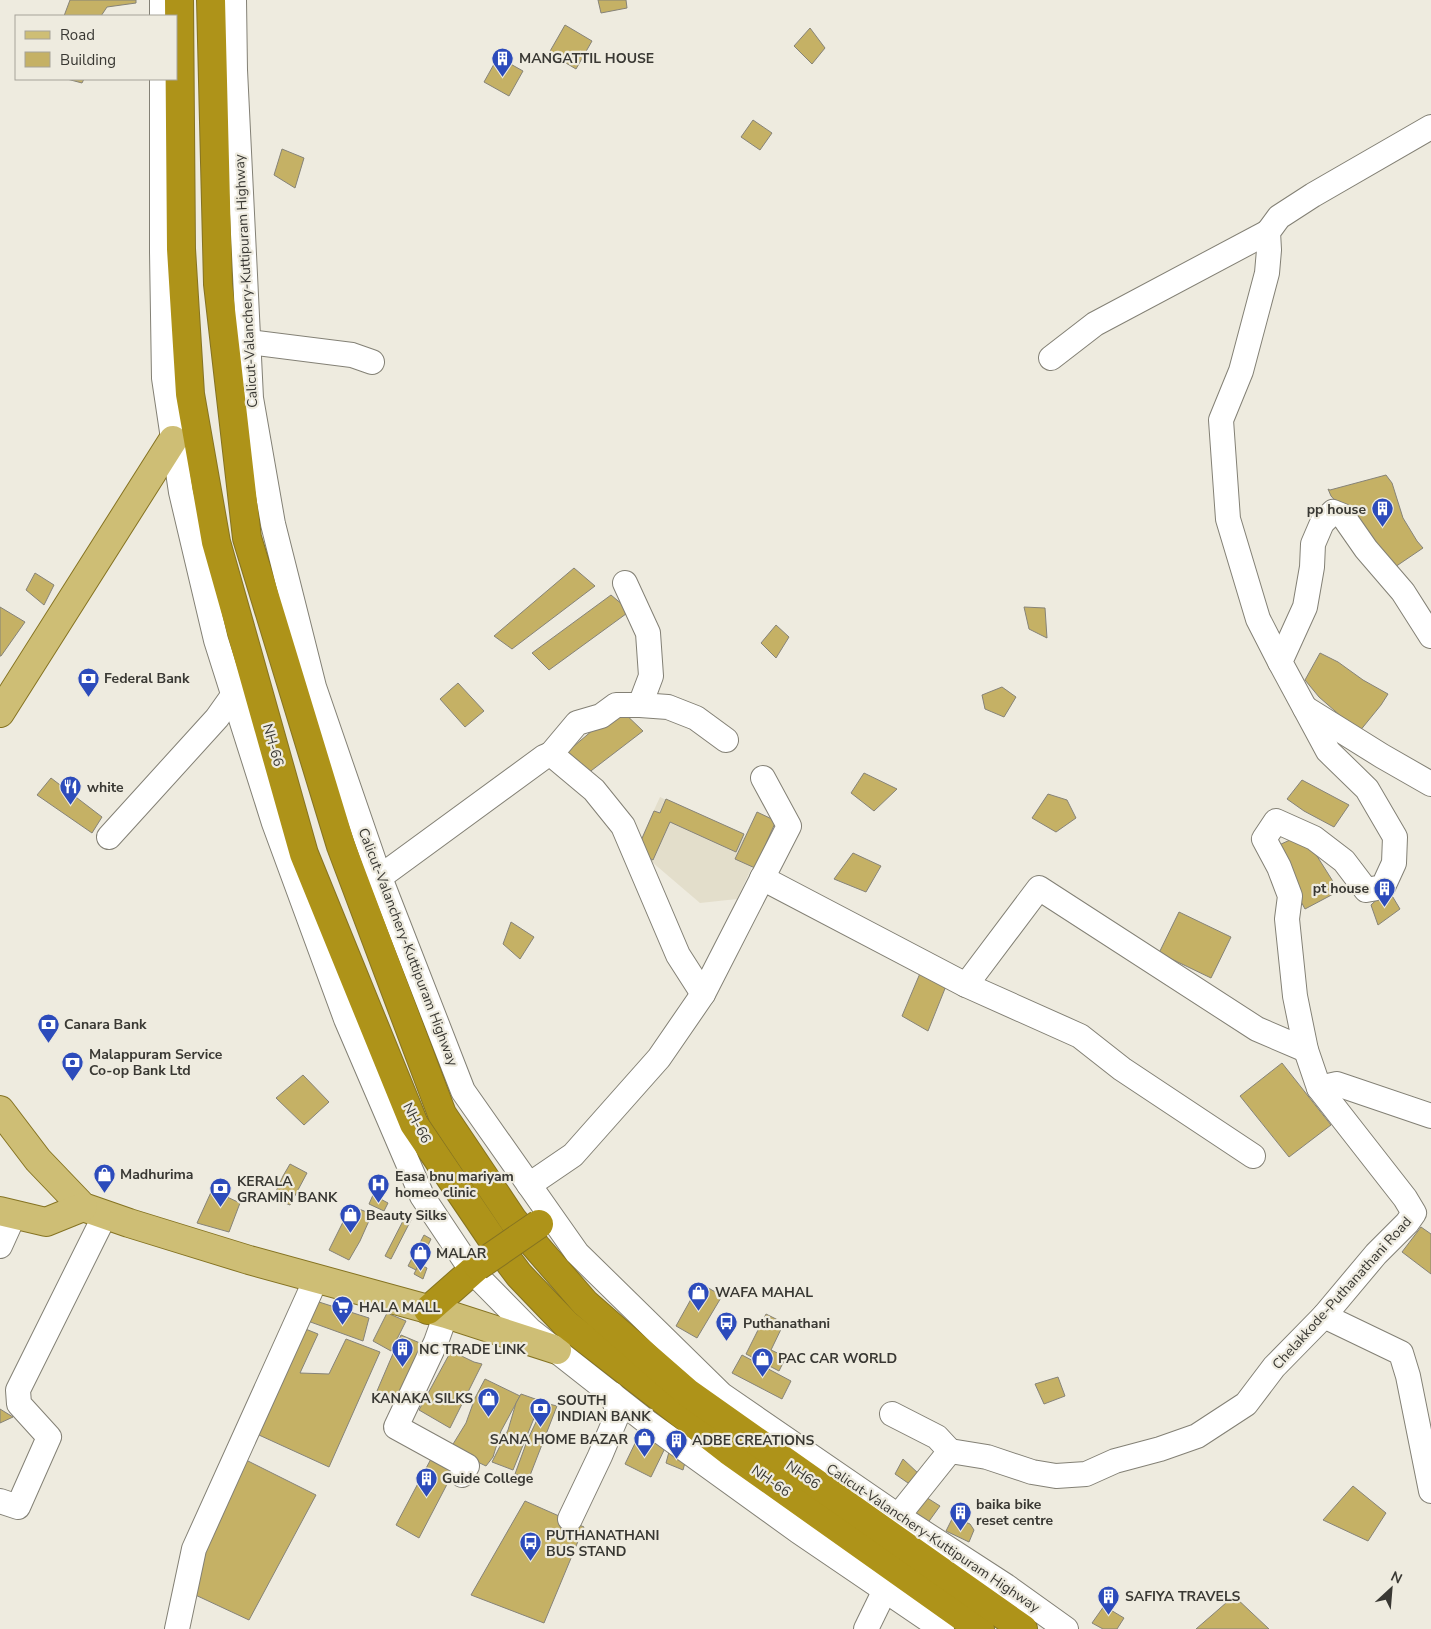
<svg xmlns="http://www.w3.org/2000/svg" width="1431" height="1629" font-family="'Nunito Sans',sans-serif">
  <rect width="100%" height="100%" fill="#eeebdf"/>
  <polygon fill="#e3decb" points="660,797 747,838 772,824 737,899 700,903 652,862 634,854"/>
  <g fill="#c5b165" stroke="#868378">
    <polygon points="70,0 136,0 136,3 107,7 101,16 64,16"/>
    <polygon points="598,0 626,0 627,8 601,13"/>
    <polygon points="565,25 592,41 576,69 549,53"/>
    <polygon points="810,28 825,48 812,64 794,46"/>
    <polygon points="498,57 523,71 509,96 484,82"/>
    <polygon points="67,79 84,79 82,83"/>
    <polygon points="753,120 772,133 760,150 741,137"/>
    <polygon points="282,149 304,158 295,188 274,175"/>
    <polygon points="1386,475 1392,483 1403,518 1417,541 1423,548 1395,567 1331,496 1328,489 1330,490"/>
    <polygon points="574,568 595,586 512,649 494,636"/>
    <polygon points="35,573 54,585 44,605 26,590"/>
    <polygon points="611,595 630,611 549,670 532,653"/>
    <polygon points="0,607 25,622 1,656 0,656"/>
    <polygon points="1024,607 1045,608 1047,638 1029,629"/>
    <polygon points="776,625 789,637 776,658 761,643"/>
    <polygon points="1320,653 1338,662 1363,680 1388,694 1381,705 1359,732 1319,697 1305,680"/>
    <polygon points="458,683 484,711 465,727 440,699"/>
    <polygon points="1002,687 1016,697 1004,717 985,709 982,695"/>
    <polygon points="619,708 643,731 583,777 561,757"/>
    <polygon points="864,773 897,789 874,811 851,793"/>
    <polygon points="51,778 102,817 92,833 37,795"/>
    <polygon points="1302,780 1349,805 1334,827 1304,811 1287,799"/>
    <polygon points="1048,794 1067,800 1076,818 1056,832 1032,818"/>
    <polygon points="666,799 744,834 736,852 670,822 653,860 636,852 654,811 660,813"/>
    <polygon points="757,812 776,821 755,868 735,859"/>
    <polygon points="1290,840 1310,845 1339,891 1305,909 1297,894 1279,845"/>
    <polygon points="853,853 881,866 866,892 834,879"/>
    <polygon points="1388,889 1400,909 1378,925 1371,905"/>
    <polygon points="1179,912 1231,937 1211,978 1159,953"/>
    <polygon points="511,922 534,937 520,959 503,944"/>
    <polygon points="921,971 948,981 928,1031 902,1016"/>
    <polygon points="1282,1063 1331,1125 1289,1157 1240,1096"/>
    <polygon points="303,1075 329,1102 304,1125 276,1098"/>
    <polygon points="290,1164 307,1173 290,1205 273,1198 283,1176"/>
    <polygon points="212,1190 240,1203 229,1232 197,1223"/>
    <polygon points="373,1195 388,1203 384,1211 369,1204"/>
    <polygon points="351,1206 372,1214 360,1241 349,1260 329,1250"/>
    <polygon points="405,1217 411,1220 391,1259 385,1256"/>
    <polygon points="1421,1227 1431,1234 1431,1274 1402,1252"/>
    <polygon points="424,1235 431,1239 416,1270 408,1266"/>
    <polygon points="419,1264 427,1268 423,1279 414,1274"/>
    <polygon points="700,1283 722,1296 697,1338 676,1326"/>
    <polygon points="319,1302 369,1318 363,1341 305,1320"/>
    <polygon points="387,1313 406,1321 391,1351 373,1341"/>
    <polygon points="766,1314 784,1323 771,1350 786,1357 779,1371 746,1354"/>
    <polygon points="293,1324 318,1334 300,1373 329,1374 346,1339 380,1352 329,1467 248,1430"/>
    <polygon points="401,1335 427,1346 403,1402 377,1391"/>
    <polygon points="451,1351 474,1362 482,1364 450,1428 419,1410"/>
    <polygon points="742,1355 791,1381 782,1399 732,1373"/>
    <polygon points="1058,1377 1065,1396 1044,1404 1035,1384"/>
    <polygon points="485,1379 520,1396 501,1431 493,1457 486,1466 450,1449 466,1423 475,1398"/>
    <polygon points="521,1394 541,1401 513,1470 492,1462 508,1430 516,1403"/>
    <polygon points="545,1403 557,1406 529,1478 515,1474 527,1441"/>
    <polygon points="0,1409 13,1417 0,1423"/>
    <polygon points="640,1433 667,1444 651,1477 625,1464"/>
    <polygon points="670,1448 687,1455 683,1470 666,1463"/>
    <polygon points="236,1455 316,1495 249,1620 174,1585"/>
    <polygon points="432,1457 455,1469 419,1538 396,1525"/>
    <polygon points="903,1459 919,1474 908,1483 895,1474"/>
    <polygon points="1353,1486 1386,1513 1368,1541 1323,1520"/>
    <polygon points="921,1494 940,1506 927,1524 911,1510"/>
    <polygon points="525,1501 584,1527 544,1623 471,1595"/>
    <polygon points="952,1519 963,1521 970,1524 974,1530 969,1542 946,1531"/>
    <polygon points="1234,1596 1269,1629 1196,1629"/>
    <polygon points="1104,1606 1124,1618 1117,1629 1103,1629 1092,1623"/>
  </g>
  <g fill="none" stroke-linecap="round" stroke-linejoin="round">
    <defs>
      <g id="minor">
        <polyline points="234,0 235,70 251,398 273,524 314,687 377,870 463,1091 577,1253 722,1395 898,1516 1006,1586 1066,1629"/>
        <polyline points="162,16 162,0"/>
        <polyline points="162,79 162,252 164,378 181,492 216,640 274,823 346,1019 422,1196 472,1271 530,1330 647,1422 798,1531 942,1629"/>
        <polyline points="249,342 352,355 372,362"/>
        <polyline points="1051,358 1095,324 1268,232"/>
        <polyline points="1280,662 1258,619 1228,519 1221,420 1241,371 1267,273 1269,250 1268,232 1279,217 1313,195 1431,127"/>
        <polyline points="640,705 668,707 696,718 726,740"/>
        <polyline points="1305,708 1382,756 1431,784"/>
        <polyline points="551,754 577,723 601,716 616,705 640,705 651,676 648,633 625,583"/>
        <polyline points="109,837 217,718 234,694"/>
        <polyline points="380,877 544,757 551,754 594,790 623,826 678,955 703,994"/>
        <polyline points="762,878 966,985 1080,1036 1122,1069 1253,1156"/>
        <polyline points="966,985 1039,888 1257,1029 1306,1050"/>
        <polyline points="1319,1088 1337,1084 1431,1116"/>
        <polyline points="529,1185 573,1155 659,1058 703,994 789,826 763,778"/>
        <polyline points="0,1246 14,1215"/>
        <polyline points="446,1314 436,1342 396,1427 467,1466 462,1475"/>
        <polyline points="1324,1316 1401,1353 1408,1376 1431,1491"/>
        <polyline points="892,1414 937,1437 950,1451"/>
        <polyline points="0,1501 18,1507 49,1437 19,1404 18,1390 105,1215"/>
        <polyline points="898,1516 950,1451 987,1457 1032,1472 1056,1476 1086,1474 1115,1461 1160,1449 1197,1436 1246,1404 1274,1367 1324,1316 1376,1254 1407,1223 1414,1213 1405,1198 1319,1088 1306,1050 1295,996 1287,919 1290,896 1279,867 1264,839 1276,821 1314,838 1344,861 1366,890 1383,887 1394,863 1395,837 1367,789 1328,751 1280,662 1305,607 1312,567 1313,544 1322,523 1333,512 1343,516 1366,549 1403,592 1431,636"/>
        <polyline points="570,1519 600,1456 618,1413 612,1394"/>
        <polyline points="177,1629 194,1549 316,1279"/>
        <polyline points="866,1629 885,1590"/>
      </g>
      <g id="major">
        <polyline points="0,713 173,440"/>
        <polyline points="0,1110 38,1160 83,1207 129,1223 249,1260 446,1314 557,1350"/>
        <polyline points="0,1211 46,1222 83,1207"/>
      </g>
      <g id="highway">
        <polyline points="179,0 181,249 190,394 216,542 304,854 414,1124 492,1239 519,1275 566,1324 729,1451 980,1629"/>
        <polyline points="211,0 218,284 247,538 341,846 442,1114 513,1220 585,1303 688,1393 1023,1629"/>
        <polyline points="428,1310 478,1266"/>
      </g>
    </defs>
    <use href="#minor" stroke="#838075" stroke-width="26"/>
    <use href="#major" stroke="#857322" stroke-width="30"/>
    <use href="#highway" stroke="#857322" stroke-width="30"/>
    <use href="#minor" stroke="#fff" stroke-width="24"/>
    <use href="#major" stroke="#cebe75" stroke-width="28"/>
    <use href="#highway" stroke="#ae9319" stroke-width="28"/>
    <defs>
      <polyline id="highway-bridge" points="478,1266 539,1224"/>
    </defs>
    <use href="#highway-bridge" stroke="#857322" stroke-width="30" stroke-linecap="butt"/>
    <use href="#highway-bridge" stroke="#ae9319" stroke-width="28"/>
  </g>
  <defs>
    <symbol id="building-pin" viewBox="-11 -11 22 30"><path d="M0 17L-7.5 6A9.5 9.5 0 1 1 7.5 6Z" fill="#2c4bbb" stroke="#eeebdf"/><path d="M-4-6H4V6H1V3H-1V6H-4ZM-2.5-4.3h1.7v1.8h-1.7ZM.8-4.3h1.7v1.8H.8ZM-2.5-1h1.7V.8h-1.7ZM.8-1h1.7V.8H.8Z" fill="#fff"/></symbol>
    <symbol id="bank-pin" viewBox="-11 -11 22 30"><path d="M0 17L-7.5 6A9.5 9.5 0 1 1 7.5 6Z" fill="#2c4bbb" stroke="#eeebdf"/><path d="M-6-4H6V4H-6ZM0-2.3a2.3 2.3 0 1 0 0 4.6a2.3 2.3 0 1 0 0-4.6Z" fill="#fff"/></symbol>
    <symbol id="restaurant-pin" viewBox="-11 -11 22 30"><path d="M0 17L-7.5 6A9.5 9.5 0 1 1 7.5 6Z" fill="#2c4bbb" stroke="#eeebdf"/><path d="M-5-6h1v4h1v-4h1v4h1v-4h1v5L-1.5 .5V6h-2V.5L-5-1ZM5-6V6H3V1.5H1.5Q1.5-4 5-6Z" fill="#fff"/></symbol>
    <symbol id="shop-pin" viewBox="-11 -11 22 30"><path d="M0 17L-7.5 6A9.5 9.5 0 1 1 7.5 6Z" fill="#2c4bbb" stroke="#eeebdf"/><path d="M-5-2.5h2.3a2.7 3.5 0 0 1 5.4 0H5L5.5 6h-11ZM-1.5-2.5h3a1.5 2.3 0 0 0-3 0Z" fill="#fff"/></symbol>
    <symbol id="hospital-pin" viewBox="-11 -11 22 30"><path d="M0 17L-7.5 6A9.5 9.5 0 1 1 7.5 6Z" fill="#2c4bbb" stroke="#eeebdf"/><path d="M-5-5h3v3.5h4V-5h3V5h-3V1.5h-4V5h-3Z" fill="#fff"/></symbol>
    <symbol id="supermarket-pin" viewBox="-11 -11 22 30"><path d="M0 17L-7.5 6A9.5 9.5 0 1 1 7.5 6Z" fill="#2c4bbb" stroke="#eeebdf"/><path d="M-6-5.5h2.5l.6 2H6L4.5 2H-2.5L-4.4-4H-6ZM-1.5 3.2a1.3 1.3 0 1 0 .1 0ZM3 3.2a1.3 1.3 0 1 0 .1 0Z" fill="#fff"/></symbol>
    <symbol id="bus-pin" viewBox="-11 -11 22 30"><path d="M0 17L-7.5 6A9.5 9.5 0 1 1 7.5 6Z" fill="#2c4bbb" stroke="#eeebdf"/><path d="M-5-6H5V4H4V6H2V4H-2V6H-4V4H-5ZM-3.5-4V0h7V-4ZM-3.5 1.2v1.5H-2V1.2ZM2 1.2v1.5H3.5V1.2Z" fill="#fff"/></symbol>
  </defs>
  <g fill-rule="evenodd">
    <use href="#building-pin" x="490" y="46" width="25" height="34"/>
    <use href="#building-pin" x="1370" y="496" width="25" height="34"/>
    <use href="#bank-pin" x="76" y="666" width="25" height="34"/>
    <use href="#restaurant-pin" x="58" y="774" width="25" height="34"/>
    <use href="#building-pin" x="1372" y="876" width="25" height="34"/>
    <use href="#bank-pin" x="36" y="1012" width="25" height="34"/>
    <use href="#bank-pin" x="60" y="1050" width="25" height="34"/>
    <use href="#shop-pin" x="92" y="1162" width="25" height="34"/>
    <use href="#hospital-pin" x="366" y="1172" width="25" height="34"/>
    <use href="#bank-pin" x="208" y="1176" width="25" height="34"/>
    <use href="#shop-pin" x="338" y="1202" width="25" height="34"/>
    <use href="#shop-pin" x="408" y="1240" width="25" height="34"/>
    <use href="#shop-pin" x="686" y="1280" width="25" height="34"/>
    <use href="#supermarket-pin" x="330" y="1294" width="25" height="34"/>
    <use href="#bus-pin" x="714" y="1310" width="25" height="34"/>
    <use href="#building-pin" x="390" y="1336" width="25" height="34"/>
    <use href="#shop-pin" x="750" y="1346" width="25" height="34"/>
    <use href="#shop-pin" x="476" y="1386" width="25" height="34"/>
    <use href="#bank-pin" x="528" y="1396" width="25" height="34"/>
    <use href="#shop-pin" x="632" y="1426" width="25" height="34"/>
    <use href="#building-pin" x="664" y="1428" width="25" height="34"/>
    <use href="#building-pin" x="414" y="1466" width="25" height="34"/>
    <use href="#building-pin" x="948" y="1500" width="25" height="34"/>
    <use href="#bus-pin" x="518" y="1530" width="25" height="34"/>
    <use href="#building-pin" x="1096" y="1584" width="25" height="34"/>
  </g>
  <g text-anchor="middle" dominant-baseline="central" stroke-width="4.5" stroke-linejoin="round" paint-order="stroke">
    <g font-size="14" font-weight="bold" fill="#393833" stroke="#eeebdf" text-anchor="start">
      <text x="519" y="58">MANGATTIL HOUSE</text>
      <text x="1366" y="509" text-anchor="end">pp house</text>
      <text x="104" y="678">Federal Bank</text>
      <text x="87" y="787">white</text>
      <text x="1369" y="888" text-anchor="end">pt house</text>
      <text x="64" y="1024">Canara Bank</text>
      <text x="89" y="1054">Malappuram Service<tspan x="89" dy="16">Co-op Bank Ltd</tspan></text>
      <text x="120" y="1174">Madhurima</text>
      <text x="395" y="1176">Easa bnu mariyam<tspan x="395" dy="16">homeo clinic</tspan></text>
      <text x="237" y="1181">KERALA<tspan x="237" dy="16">GRAMIN BANK</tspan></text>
      <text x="366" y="1215">Beauty Silks</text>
      <text x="436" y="1253">MALAR</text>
      <text x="715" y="1292">WAFA MAHAL</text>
      <text x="359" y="1307">HALA MALL</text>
      <text x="743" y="1323">Puthanathani</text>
      <text x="419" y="1349">NC TRADE LINK</text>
      <text x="778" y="1358">PAC CAR WORLD</text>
      <text x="473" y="1398" text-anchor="end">KANAKA SILKS</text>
      <text x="557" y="1400">SOUTH<tspan x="557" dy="16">INDIAN BANK</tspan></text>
      <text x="628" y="1439" text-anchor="end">SANA HOME BAZAR</text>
      <text x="692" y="1440">ADBE CREATIONS</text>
      <text x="442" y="1478">Guide College</text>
      <text x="976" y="1504">baika bike<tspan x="976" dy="16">reset centre</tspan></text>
      <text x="546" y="1535">PUTHANATHANI<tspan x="546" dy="16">BUS STAND</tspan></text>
      <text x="1125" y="1596">SAFIYA TRAVELS</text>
    </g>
    <g font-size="14" fill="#393833" stroke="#eeebdf">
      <text transform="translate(246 281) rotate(-93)">Calicut-Valanchery-Kuttipuram Highway</text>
      <text transform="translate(273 745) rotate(74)">NH-66</text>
      <text transform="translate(408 947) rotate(69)">Calicut-Valanchery-Kuttipuram Highway</text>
      <text transform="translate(417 1123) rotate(62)">NH-66</text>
      <text transform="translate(1342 1293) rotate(-48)">Chelakkode-Puthanathani Road</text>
      <text transform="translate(803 1475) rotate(35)">NH66</text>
      <text transform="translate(771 1481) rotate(35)">NH-66</text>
      <text transform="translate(933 1538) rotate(34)">Calicut-Valanchery-Kuttipuram Highway</text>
    </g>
  </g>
  <rect x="15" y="15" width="162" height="65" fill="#eeebdf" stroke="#a6a39a"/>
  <rect x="25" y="31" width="25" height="8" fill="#cebe75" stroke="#a6a39a"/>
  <text x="60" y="40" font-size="15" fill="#393833">Road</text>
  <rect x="25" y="52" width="25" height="15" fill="#c5b165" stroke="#a6a39a"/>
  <text x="60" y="65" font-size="15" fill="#393833">Building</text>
  <g transform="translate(1391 1589) rotate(26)" stroke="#eeebdf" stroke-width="4" paint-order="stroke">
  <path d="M0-4L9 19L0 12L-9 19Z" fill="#393833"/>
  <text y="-8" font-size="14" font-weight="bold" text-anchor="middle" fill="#393833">N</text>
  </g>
</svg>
